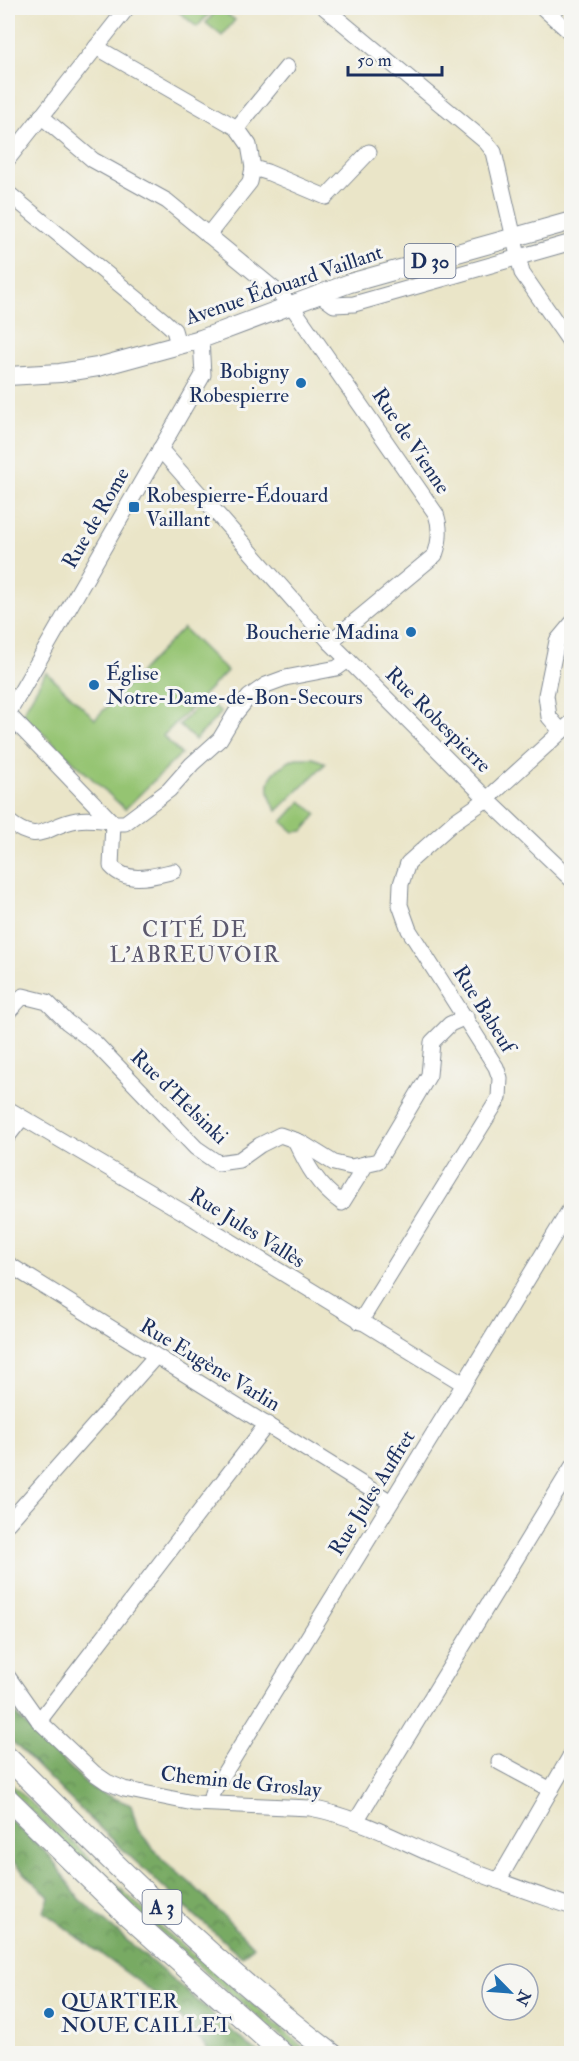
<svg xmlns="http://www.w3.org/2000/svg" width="579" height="2061" font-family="'IM FELL Double Pica',serif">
  <defs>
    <pattern id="grass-tufts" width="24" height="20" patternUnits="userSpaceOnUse" patternTransform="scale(1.5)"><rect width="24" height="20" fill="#95c472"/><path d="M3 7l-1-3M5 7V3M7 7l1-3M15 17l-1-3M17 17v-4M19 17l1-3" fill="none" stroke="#79a061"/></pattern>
    <pattern id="forest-crowns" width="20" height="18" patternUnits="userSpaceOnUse" patternTransform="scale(1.5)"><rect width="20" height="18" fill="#78aa64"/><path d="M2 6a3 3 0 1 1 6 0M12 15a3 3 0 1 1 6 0" fill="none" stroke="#628b56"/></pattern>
  </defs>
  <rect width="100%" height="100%" fill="#f6f6f2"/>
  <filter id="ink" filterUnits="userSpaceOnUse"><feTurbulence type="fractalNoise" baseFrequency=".0167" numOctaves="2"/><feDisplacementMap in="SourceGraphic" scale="12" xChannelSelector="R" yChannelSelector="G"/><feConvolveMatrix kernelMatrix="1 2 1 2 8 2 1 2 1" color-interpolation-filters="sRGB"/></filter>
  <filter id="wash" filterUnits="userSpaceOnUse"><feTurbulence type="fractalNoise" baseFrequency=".008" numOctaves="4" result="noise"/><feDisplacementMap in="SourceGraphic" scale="24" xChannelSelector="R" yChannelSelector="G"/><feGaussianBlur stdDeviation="1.35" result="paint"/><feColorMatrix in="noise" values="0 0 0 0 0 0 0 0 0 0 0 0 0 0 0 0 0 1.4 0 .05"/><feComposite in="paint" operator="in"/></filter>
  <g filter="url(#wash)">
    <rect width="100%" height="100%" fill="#eae5c8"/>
    <path fill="url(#grass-tufts)" stroke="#587a68" stroke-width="1.5" d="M8,1781L163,1929L310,2053H302C199,1970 102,1880 8,1788Z"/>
    <g fill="url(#forest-crowns)" stroke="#4a6c61" stroke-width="1.5">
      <path d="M8,1703L18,1717L92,1789L131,1805L138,1830L163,1860L195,1887L253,1946L242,1957C161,1887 83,1814 8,1737Z"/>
      <polygon points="8,1818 50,1856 79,1899 258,2053 211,2053 166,2002 44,1912 49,1897 8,1857"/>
    </g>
    <g fill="#95c472" stroke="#587a68" stroke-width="1.5">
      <polygon points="174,8 214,8 197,27"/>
      <polygon points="218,8 235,20 222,36 206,23"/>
      <polygon points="183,628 227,671 163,736 181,754 125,809 22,714 46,672 95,719"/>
      <polygon points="205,698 221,713 195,740 179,725"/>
      <path d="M296,758H313L326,763L277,811C260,784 270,770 296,758Z"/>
      <polygon points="301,801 317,814 303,831 294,832 282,822"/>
    </g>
  </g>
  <g filter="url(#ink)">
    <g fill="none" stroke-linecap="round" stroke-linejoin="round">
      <defs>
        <g id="minor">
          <polyline points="325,8 486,142 494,152 522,273 572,345"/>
          <polyline points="543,8 572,34"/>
          <polyline points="96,47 237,128 249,145 253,168 250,182 208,235"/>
          <path d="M41,116L93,160L167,201L279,293L291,305L436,514C441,528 440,541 435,555L330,642"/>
          <polyline points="237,128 287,67"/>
          <polyline points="8,159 127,8"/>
          <polyline points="253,168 267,172 326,197 369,152"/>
          <polyline points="8,193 163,320 174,330 178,344"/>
          <polyline points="319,294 334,305 354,304 572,242"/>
          <polyline points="160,449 330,642 487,799 572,880"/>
          <polyline points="8,714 203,375 201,339"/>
          <polyline points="8,714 113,823"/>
          <polyline points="561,731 549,717 546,695 557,641 572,623"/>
          <path d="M8,821C40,847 46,825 77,820C87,818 99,820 110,821"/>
          <polyline points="113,823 125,823 169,790 192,764 220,739 235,714 249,697 266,685 285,678 337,668 348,660"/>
          <path d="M113,823L111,866C128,885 153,876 174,871"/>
          <polyline points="8,1012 23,996 47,1002 67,1022 95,1043 196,1148 218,1163 239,1160 260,1145 280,1135 300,1142 334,1163 351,1167 378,1161 429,1075 432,1042 450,1024 466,1017"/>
          <polyline points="8,1109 183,1212 464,1384"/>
          <polyline points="8,1136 22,1118"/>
          <path d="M295,1140C307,1166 318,1186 342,1203L367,1163"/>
          <polyline points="8,1264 391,1502"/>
          <polyline points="360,1322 499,1098 500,1078 496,1067 409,930 400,905 401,884 408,863 455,821 487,799 572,722"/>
          <polyline points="8,1523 155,1357"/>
          <path d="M8,1677L39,1721L94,1773L107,1782L124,1789L193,1803L310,1808C355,1816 396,1839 438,1857C482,1876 527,1891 572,1907"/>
          <polyline points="39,1721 267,1424"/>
          <polyline points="499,1762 551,1790"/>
          <polyline points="210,1803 212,1793 464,1384 572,1206"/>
          <polyline points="356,1821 572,1467"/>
          <polyline points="498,1881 572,1753"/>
        </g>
        <polyline id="major" points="8,376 60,373 98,367 201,339 350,283 572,221"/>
        <g id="highway">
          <path d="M8,1758C111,1861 215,1965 332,2054"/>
          <polyline points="8,1799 126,1914 283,2054"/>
        </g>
      </defs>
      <use href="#minor" stroke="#828a93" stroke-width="17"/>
      <use href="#major" stroke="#828a93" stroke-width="20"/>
      <use href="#highway" stroke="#828a93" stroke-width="23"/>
      <use href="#minor" stroke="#fff" stroke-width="15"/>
      <use href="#major" stroke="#fff" stroke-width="18"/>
      <use href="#highway" stroke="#fff" stroke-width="21"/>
    </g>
  </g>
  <g fill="#1f6fb2" stroke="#f6f6f2" stroke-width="2">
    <circle cx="301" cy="383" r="6"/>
    <rect x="128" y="501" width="12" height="12" rx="3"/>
    <circle cx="411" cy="632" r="6"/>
    <circle cx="94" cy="685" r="6"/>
    <circle cx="49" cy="2013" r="6"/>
  </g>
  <g text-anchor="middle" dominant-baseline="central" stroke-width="6" stroke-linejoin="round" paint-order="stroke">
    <g fill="#f6f6f2" stroke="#5d6b8a" stroke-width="1.5">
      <rect x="404.5" y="244" width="51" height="34" rx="4.5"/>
      <rect x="142.5" y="1890" width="39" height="34" rx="4.5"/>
    </g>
    <g font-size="20" font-weight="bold" fill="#1b2f5e">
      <text x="430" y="261">D 30</text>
      <text x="162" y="1907">A 3</text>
    </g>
    <g font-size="21" fill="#1b2f5e" stroke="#f6f6f2">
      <text transform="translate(284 285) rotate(-19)">Avenue Édouard Vaillant</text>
      <text transform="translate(411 441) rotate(56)">Rue de Vienne</text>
      <text transform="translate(96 518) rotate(-60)">Rue de Rome</text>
      <text transform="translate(438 720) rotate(45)">Rue Robespierre</text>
      <text transform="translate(484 1009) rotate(58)">Rue Babeuf</text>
      <text transform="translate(179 1097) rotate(44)">Rue d'Helsinki</text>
      <text transform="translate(247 1228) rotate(32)">Rue Jules Vallès</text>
      <text transform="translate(210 1365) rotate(31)">Rue Eugène Varlin</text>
      <text transform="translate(372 1493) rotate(-58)">Rue Jules Auffret</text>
      <text transform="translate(241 1782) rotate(6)">Chemin de Groslay</text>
    </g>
    <g font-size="21" fill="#1b2f5e" stroke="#f6f6f2" text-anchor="start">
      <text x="289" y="371" text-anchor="end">Bobigny<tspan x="289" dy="24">Robespierre</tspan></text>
      <text x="146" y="495">Robespierre-Édouard<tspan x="146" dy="24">Vaillant</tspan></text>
      <text x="399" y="632" text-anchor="end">Boucherie Madina</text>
      <text x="106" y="673">Église<tspan x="106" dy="24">Notre-Dame-de-Bon-Secours</tspan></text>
      <text x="61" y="2001">QUARTIER<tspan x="61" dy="24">NOUE CAILLET</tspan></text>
    </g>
    <g font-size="22" letter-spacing="1.5" fill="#5c596e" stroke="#f6f6f2">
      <text x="195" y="930">CITÉ DE<tspan x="195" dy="25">L'ABREUVOIR</tspan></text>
    </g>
  </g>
  <rect width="579" height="2061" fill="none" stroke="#f6f6f2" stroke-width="30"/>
  <g transform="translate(510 1992) rotate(115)"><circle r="28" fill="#f6f6f2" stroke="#9ea6b7" stroke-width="1.5"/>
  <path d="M0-4.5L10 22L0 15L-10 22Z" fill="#1f6fb2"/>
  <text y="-9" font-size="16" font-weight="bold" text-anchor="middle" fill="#1b2f5e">N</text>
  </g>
  <path d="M348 66v9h94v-9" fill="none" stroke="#1b2f5e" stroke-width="3"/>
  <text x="357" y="66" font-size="18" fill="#1b2f5e" stroke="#f6f6f2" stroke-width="4.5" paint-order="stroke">50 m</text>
</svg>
